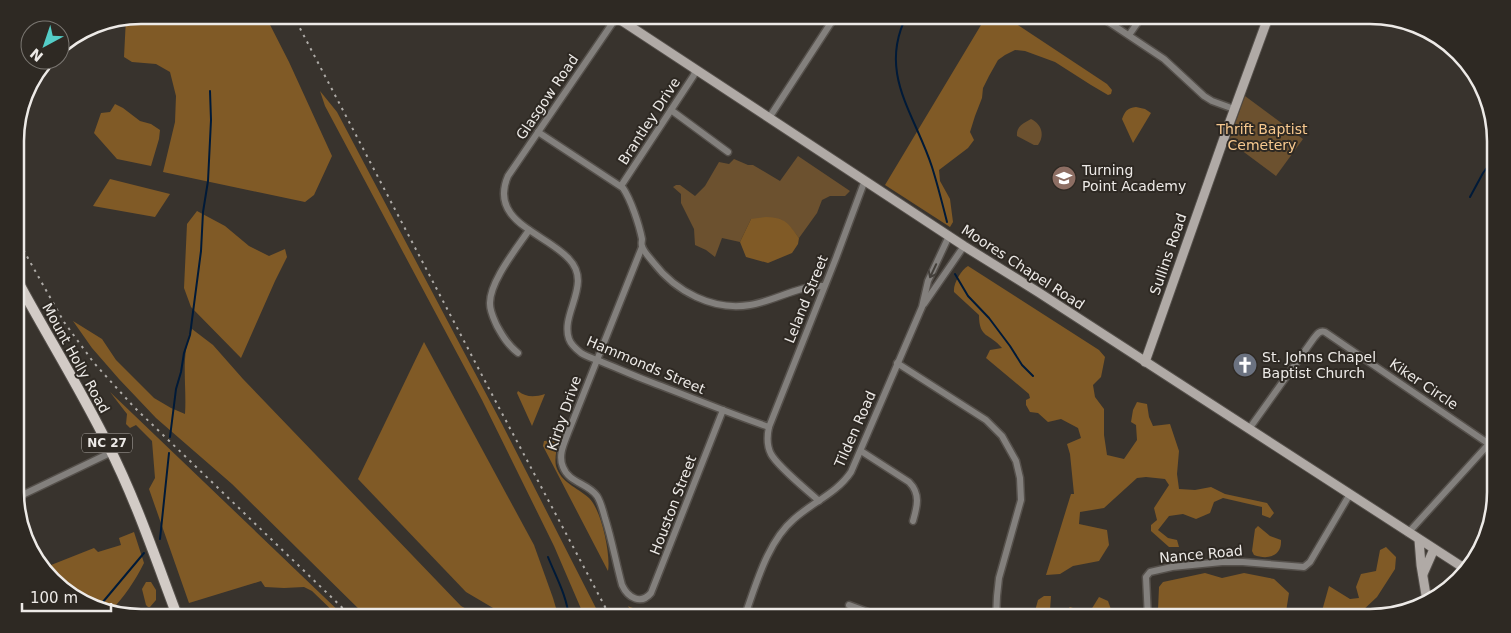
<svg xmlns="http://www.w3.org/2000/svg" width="1511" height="633" font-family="'DejaVu Sans',sans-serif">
  <rect width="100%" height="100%" fill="#38332d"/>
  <g fill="#6c512f">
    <polygon points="1245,96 1303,139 1276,176 1229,141"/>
    <path d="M1031,119C1042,124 1045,136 1038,145H1034L1017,136C1016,126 1024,123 1031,119Z"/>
    <polygon points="798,156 850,191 845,196 830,196 822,200 817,213 799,238 791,228 751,219 740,242 722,238 715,257 706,250 695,245 694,229 681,203 681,194 673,187 676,185 680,185 695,196 705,186 719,162 729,164 734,159 748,165 753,165 780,181"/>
  </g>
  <g fill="#805a26">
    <polygon points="141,15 265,15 289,62 332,156 314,195 305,202 163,172 175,122 176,96 170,72 156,64 132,62 124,57 126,18"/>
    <polygon points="987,15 1003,15 1107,84 1112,90 1111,94 1108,95 1091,85 1055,62 1025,51 1015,50 1005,55 998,60 989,76 983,88 982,98 975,116 970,132 974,140 968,148 939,170 940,181 950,199 953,222 950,227 885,185"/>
    <polygon points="320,91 337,112 502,424 601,618 585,618 554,546 482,400 325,106"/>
    <polygon points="115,104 123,108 140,121 151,124 160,130 159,139 151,166 117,159 94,133 101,113 110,112"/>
    <path d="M1136,107L1145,109L1151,113L1133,143L1122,119C1125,111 1127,108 1136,107Z"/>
    <polygon points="110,179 170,194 155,217 93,206"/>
    <polygon points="197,211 225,226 249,246 269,256 285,249 287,257 275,281 241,358 191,307 184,288 187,224"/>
    <path d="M766,217C786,218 788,223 799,238L798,244L792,253L768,263L746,257L740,242L751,219Z"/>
    <path d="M968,266L1099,350L1105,357L1101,377L1093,385L1095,397L1104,409V435L1107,455L1124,459L1137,440L1136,425L1131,422L1133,410L1137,402L1147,404L1149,417L1153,426L1170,424L1179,451L1177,474L1179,489L1195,490L1211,487L1225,494L1267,503L1274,513L1270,518L1262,515V507L1223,498L1214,502L1210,513L1196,519L1183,514L1169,516L1158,530L1168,538L1177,540L1179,547H1169L1151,531V525L1157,520L1154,508L1169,485L1165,479L1146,477L1137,478L1104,508L1080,512L1079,524L1107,530L1109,545L1099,561L1073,566L1060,574L1046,575L1071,494H1074L1070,454L1067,444L1081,438L1078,428L1061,419L1048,422L1038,413L1030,412L1026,405V400L1030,398L1029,394L986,358L990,350L1002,348C990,333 979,339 979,315L954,292C953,284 961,270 968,266Z"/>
    <path d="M73,321L102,339L116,360L154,398L171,408L185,414C187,386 180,355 192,329L213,345L243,379L461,606L483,618H368L232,484L156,418L119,379L92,348Z"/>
    <polygon points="424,342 534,545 553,598 559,618 510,618 466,592 358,479"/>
    <path d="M518,391C527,398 535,397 545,394L532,426L517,393Z"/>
    <polygon points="110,392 346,618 340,618 312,591 304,587 284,588 265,587 261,581 189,603 149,489 155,478 152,441 136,425 130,428 126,424 127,414"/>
    <path d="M557,440C558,448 554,457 556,466C561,483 577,487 589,498C601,509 611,554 608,571L543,446L544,441Z"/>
    <path d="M1258,526L1270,536L1281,540C1282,557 1267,560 1254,555L1252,551L1255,529Z"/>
    <path d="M134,532L144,563C135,581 124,597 110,612L93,609L41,569L94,548L98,552L121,545L119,538Z"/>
    <polygon points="1386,547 1396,557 1395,569 1377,597 1361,612 1361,618 1320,618 1329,586 1350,599 1359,598 1356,587 1361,574 1376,571 1380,550"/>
    <polygon points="1205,573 1222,578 1244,573 1274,579 1289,593 1285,618 1183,618 1181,614 1158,610 1159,587 1163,582"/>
    <polygon points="146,582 151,582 156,590 156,600 150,607 148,607 146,605 142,589"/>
    <polygon points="1044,596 1051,596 1050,610 1051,615 1058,617 1070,607 1076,609 1074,618 1044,618 1035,611 1038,600"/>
    <polygon points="1099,597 1108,601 1114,618 1086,618"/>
    <path d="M628,606C642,613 649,604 665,616V618H635Z"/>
  </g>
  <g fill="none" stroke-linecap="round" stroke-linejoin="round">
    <g stroke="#001a38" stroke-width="2">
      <path d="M907,15C877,73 915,114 932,167C937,183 943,206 947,222"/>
      <polyline points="1470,197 1483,173 1495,157"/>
      <polyline points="955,274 968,296 989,318 1010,346 1022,365 1033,376"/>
      <polyline points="170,437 176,389 181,372 184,353 190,335 201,251 203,212 208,181 211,120 210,91"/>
      <polyline points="160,539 169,453"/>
      <path d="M548,557C556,577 567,596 569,618"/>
      <polyline points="97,609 144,553"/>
    </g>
    <defs>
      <g id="street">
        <path d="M618,15L508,176C488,222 546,233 569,259C593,284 560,313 569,339C571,345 576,349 581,353C587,357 595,359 602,362C617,368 632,375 648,381C688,396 728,413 769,427"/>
        <polyline points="1098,15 1164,59 1204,96 1212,101 1234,109"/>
        <polyline points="1371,18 1371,15"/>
        <polyline points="1129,35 1143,15"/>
        <polyline points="671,110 728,152"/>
        <polyline points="769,118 836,15"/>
        <path d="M538,132L623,188C631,200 639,224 642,239C642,241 641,244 642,246C643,251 650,258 653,262C676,292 713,311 750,305C775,301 799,285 824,286"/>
        <polyline points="621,186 694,75 695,69"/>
        <path d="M642,247L568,433C564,444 558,455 563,467C569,483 588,483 597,496C601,502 603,511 605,518C612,540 616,563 622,585C628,598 641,605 651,593L723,410"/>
        <polyline points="924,304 964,246"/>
        <path d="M518,353C508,345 503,337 497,326C494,319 490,312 490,304C489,282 517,248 529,230"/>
        <polyline points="897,363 986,420 1002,436 1016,461 1020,478 1021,500 999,578 997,596 996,618"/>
        <path d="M1249,429L1314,338C1317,334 1320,330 1325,332L1489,444"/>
        <path d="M861,451L909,482C921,494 917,507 913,521"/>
        <polyline points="16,498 112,452"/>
        <path d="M819,501C807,490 778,467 771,454C767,446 767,436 769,427L836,258L865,180"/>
        <polyline points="1408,533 1496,436"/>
        <polyline points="849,605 884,618"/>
        <path d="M744,618C756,585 767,542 794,519C813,502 837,493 851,472L922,307L928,281L949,236"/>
        <polyline points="1148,618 1146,577 1150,572 1172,567 1222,562 1243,562 1304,567 1310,562 1350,494"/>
      </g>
      <g id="secondary">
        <polyline points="613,15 964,246 1038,292 1464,568"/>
        <polyline points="1145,362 1229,124 1269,15"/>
        <polyline points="1419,540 1421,565 1427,601"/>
        <polyline points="1423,574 1434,549"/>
      </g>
      <path id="primary" d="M16,278C46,334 80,388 108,445C136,500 156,560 178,618"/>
    </defs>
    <use href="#street" stroke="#55504b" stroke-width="9"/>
    <use href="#secondary" stroke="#55504b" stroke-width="11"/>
    <use href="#primary" stroke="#55504b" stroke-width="12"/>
    <use href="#street" stroke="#83807d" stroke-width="6"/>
    <use href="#secondary" stroke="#b0aaa6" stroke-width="9"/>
    <use href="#primary" stroke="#d2cbc6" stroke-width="10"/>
    <g stroke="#aeaba7" stroke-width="2" stroke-dasharray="2.5 5" stroke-linecap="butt">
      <polyline points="293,15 496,402 611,618"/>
      <polyline points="16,237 64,322 94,363 134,407 353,618"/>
    </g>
  </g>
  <defs><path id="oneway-shaft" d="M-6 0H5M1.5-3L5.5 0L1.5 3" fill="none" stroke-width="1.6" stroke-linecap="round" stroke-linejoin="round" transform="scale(1.25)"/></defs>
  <use stroke="#433f3a" href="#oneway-shaft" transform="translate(933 271) rotate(115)"/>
  <defs>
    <symbol id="school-disc" viewBox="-11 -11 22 22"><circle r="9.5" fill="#8d6e63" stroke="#2e2923"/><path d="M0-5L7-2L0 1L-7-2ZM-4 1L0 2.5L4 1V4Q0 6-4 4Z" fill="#fff"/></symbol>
    <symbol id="church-disc" viewBox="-11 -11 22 22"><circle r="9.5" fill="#6b7280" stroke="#2e2923"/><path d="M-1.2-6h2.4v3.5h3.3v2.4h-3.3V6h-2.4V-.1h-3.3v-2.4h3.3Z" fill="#fff"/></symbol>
  </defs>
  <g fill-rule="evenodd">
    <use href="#school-disc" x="1050" y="164" width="28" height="28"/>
    <use href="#church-disc" x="1231" y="351" width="28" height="28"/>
  </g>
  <g text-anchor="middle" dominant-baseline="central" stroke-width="4" stroke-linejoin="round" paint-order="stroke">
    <rect fill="#2e2923" stroke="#b4b0ac" stroke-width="1" x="82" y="433.5" width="50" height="19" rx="4"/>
    <g font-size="12" font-weight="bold" fill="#edeae7">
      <text x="107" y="443">NC 27</text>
    </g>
    <g font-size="14" fill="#edeae7" stroke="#2e2923">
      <text transform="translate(547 97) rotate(-56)">Glasgow Road</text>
      <text transform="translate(649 121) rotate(-57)">Brantley Drive</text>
      <text transform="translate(1168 254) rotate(-71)">Sullins Road</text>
      <text transform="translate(1023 267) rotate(33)">Moores Chapel Road</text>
      <text transform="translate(806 299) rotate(-68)">Leland Street</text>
      <text transform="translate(76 358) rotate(61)">Mount Holly Road</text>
      <text transform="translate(646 365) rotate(23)">Hammonds Street</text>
      <text transform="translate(1424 384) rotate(34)">Kiker Circle</text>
      <text transform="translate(564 413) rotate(-71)">Kirby Drive</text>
      <text transform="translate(855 429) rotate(-66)">Tilden Road</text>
      <text transform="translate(673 505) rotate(-69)">Houston Street</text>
      <text transform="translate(1201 554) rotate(-5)">Nance Road</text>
    </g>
    <g font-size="14" fill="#f8c98f" stroke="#2e2923">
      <text x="1262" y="129">Thrift Baptist<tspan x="1262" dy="16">Cemetery</tspan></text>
    </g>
    <g font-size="14" fill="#edeae7" stroke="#2e2923" text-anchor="start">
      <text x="1082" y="170">Turning<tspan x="1082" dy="16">Point Academy</tspan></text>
      <text x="1262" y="357">St. Johns Chapel<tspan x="1262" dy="16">Baptist Church</tspan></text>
    </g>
  </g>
  <path d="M0 0H1511V633H0ZM141 24H1370A117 117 0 0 1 1487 141V492A117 117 0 0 1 1370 609H141A117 117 0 0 1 24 492V141A117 117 0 0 1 141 24Z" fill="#2e2923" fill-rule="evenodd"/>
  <path fill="none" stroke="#edeae7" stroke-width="2.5" d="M141 24H1370A117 117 0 0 1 1487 141V492A117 117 0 0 1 1370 609H141A117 117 0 0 1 24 492V141A117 117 0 0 1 141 24Z"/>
  <g transform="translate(45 45) rotate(220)"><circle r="24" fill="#2e2923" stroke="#7a7671"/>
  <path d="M0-4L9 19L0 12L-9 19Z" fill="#54cdc7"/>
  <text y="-8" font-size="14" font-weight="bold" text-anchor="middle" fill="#edeae7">N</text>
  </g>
  <path d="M22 603v8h89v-8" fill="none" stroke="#edeae7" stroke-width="2.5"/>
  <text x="30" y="603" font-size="15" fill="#edeae7" stroke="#2e2923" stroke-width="4" paint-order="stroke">100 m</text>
</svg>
